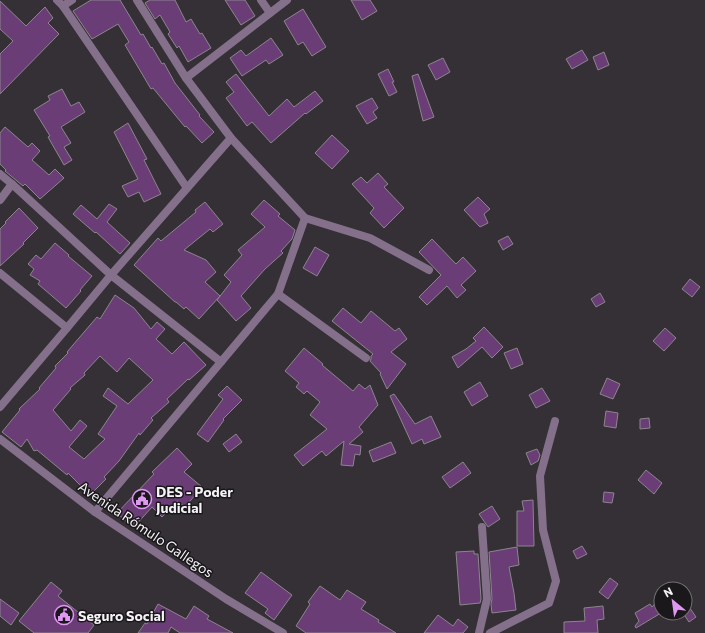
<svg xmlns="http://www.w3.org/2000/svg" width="705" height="633" font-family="Commissioner,sans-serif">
  <rect width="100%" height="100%" fill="#343035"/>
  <g fill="#6b3d77" stroke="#8b868c" fill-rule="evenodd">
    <polygon points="91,0 120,0 141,35 143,34 151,48 152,47 162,64 164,63 175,83 200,115 199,116 214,132 202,143 186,126 185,127 153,88 151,89 125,45 129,42 118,24 92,39 73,11"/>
    <polygon points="150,0 175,0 186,22 191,19 200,34 202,33 211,48 188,62 179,46 177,48 168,34 170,32 160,15 155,19 145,3"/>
    <polygon points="225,0 245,0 255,16 241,25"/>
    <polygon points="351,0 370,0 377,11 362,20"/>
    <polygon points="0,1 26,26 45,7 53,18 48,23 59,34 0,94 0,54 13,41 0,29"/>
    <polygon points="303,9 326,47 312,56 303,42 298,45 284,21"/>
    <polygon points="271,38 283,55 269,64 266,60 242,76 230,58 241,50 246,56"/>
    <polygon points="582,50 588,60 572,69 566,59"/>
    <polygon points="604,52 609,65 598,70 593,57"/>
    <polygon points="443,58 450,72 436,80 428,65"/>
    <polygon points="388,69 394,82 392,82 397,92 389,96 378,74"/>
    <polygon points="236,74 269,116 287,99 294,107 315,91 323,101 306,114 305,113 271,143 252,122 247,126 226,98 234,92 226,82"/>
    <polygon points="418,74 434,117 423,121 412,76"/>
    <polygon points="62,89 71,106 79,102 85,112 61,127 71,143 64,147 72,160 64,165 48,137 50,136 34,110 50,100 48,96"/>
    <polygon points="372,98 378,108 373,112 377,118 367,124 356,106"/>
    <polygon points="128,123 147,159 144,160 161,194 144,202 139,192 128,197 122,186 138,179 114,132"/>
    <polygon points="5,127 28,147 32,143 40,151 32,160 49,175 55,169 64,178 40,199 25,184 23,186 5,171 6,170 0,164 0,133"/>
    <polygon points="332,135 349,151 332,169 315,153"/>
    <polygon points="378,173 388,184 384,187 404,208 384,228 370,213 374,208 352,184 361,177 367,183"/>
    <polygon points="478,197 490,209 484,214 488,223 480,227 464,210"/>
    <polygon points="264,200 280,214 278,216 295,230 292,239 281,251 283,253 265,269 241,296 251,308 236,321 217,300 231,282 224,275 242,255 238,250 265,227 251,214"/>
    <polygon points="205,202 223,224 213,232 210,229 184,250 206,260 216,272 205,282 220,296 199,319 186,307 184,309 176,302 175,302 134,265 158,238 161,241 196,212 195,210"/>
    <polygon points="109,204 117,209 107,222 130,243 120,254 96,232 95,233 73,214 81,205 97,219"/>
    <polygon points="19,208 38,228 23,243 24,244 0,266 0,229 6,223 5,222"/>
    <polygon points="508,236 513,244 503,250 498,241"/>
    <polygon points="432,239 456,264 463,257 476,271 461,285 466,290 457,298 447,286 427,305 419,297 441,275 419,252"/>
    <polygon points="55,243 69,255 68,256 92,276 80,290 81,291 66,308 38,284 40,281 30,275 34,269 28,264 36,255 41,259"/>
    <polygon points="315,247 329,255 317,276 303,268"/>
    <polygon points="690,279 700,287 692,297 682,289"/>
    <polygon points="600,293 605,302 596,307 591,299"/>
    <path d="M115,295L134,308L151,329L157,322L165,329L156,339L172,354L184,342L206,365L189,380L188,379L167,399L169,402L151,418L153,420L140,435L139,433L119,461L104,477L106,479L90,495L68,473L67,475L37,450L34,451L27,439L21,447L2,432L20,410L19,409L40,389L39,388L56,368L55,366L68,353L67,352L97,317L100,319ZM100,356L117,372L129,358L153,380L128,404L108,388L103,396L117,406L98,434L105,439L84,459L69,447L87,426L80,420L71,431L53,410L71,389L70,388L85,375L84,373Z"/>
    <polygon points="343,308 361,323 371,311 395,331 399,328 407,339 391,352 406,364 387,389 380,374 381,373 370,361 371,359 371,356 373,354 332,321"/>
    <polygon points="484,327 503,347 492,358 482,347 458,368 452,357 466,349 476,341 473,338"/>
    <polygon points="665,328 676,338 664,351 653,341"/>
    <polygon points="304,348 323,364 322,365 353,391 359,384 365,389 370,385 378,405 359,427 363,432 349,444 361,446 360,455 355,454 353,466 341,465 344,441 326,456 322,451 303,466 294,455 327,429 310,415 320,402 307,391 304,394 296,387 299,383 285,371"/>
    <polygon points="517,348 523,364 511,369 504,353"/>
    <polygon points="607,378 620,384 613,399 600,394"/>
    <polygon points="480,382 488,396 472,406 464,392"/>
    <polygon points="227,386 242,400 223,419 224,420 208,442 197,434 223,399 218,395"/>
    <polygon points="542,388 550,401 536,408 529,395"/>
    <polygon points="394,394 415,424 431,416 441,437 424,444 422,439 412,444 390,396"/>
    <polygon points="606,411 618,413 616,428 604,426"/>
    <polygon points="649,418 650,428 640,429 640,419"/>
    <polygon points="236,434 242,442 229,452 223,444"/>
    <polygon points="391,442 396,453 373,462 369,451"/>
    <polygon points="177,448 192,464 184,472 202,487 185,507 177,501 162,517 152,507 133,528 117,513 154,474 152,472"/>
    <polygon points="537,449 540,455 538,461 531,465 526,453"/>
    <polygon points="463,462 471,473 450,488 442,477"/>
    <polygon points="646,470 662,483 654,494 638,480"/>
    <polygon points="604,492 614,493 612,503 603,502"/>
    <polygon points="533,500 534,546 517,546 517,511 524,511 522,501"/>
    <polygon points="492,506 500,519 488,527 479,514"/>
    <polygon points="582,546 587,554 577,559 573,551"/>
    <polygon points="517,547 519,565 509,567 514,593 516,610 492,613 491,604 492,599 489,552"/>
    <polygon points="474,551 474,554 478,554 481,599 480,603 460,605 456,552"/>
    <polygon points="261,572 292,595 274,620 265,613 268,609 245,593"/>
    <polygon points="610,578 618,584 608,599 599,592"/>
    <polygon points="51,582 62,591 58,596 94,625 88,633 34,633 19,621"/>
    <polygon points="320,586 340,600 347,590 366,602 361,609 379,620 378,622 396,633 306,633 296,626 310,604 308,602"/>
    <polygon points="661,597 661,613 636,628 635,626 639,621 635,613 650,604 652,607"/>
    <polygon points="0,599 19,613 11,625 0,616"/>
    <polygon points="685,601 696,617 689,622 685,616"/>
    <polygon points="158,604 186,619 194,606 209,616 207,619 233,633 180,633 171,627 168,633 138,633 145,623 147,624"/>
    <polygon points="603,606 604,619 597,620 598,633 564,633 564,622 585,621 584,608"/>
    <polygon points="438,615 453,626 458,619 468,627 463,633 424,633"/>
  </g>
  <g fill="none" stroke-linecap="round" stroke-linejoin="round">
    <g stroke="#85708b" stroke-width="8">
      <polyline points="57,0 63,6 187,188"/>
      <polyline points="137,0 186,78 231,138 305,218 370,238 429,270"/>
      <polyline points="261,0 270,13"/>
      <polyline points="63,6 72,0"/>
      <polyline points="186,78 287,0"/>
      <polyline points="0,174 12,184 111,275 221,362"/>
      <polyline points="0,200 12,184"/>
      <polyline points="0,273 67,328"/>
      <polyline points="278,294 366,358"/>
      <polyline points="0,407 67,328 111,275 231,138"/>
      <polyline points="0,439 95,512 226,599 283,633"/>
      <polyline points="95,512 278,294 305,218"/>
      <polyline points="479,633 487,599 482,527"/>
      <polyline points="490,633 549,603 556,581 543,530 540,476 555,421"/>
    </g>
  </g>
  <defs>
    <symbol id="civic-ring" viewBox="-11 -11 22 22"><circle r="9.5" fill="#1a181b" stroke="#df98f2" stroke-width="1.5"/><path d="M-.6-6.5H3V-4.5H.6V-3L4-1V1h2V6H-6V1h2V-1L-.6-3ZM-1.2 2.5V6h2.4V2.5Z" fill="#df98f2"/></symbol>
  </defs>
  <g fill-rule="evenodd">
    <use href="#civic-ring" x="131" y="488" width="22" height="22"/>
    <use href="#civic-ring" x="53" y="604" width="22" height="22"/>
  </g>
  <g text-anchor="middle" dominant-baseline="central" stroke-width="3" stroke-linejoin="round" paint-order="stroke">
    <g font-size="14" font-weight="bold" fill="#f6f3f7" stroke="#1a181b" text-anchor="start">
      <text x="156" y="491">DES - Poder<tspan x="156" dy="16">Judicial</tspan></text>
      <text x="78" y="615">Seguro Social</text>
    </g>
    <g font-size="14" fill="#f6f3f7" stroke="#1a181b">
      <text transform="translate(146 529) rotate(34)">Avenida Rómulo Gallegos</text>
    </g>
  </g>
  <g transform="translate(673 601) rotate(331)"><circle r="19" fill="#1a181b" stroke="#727073"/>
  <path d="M0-3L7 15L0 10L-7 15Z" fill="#df98f2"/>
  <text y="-6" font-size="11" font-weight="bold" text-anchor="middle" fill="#f6f3f7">N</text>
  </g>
</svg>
